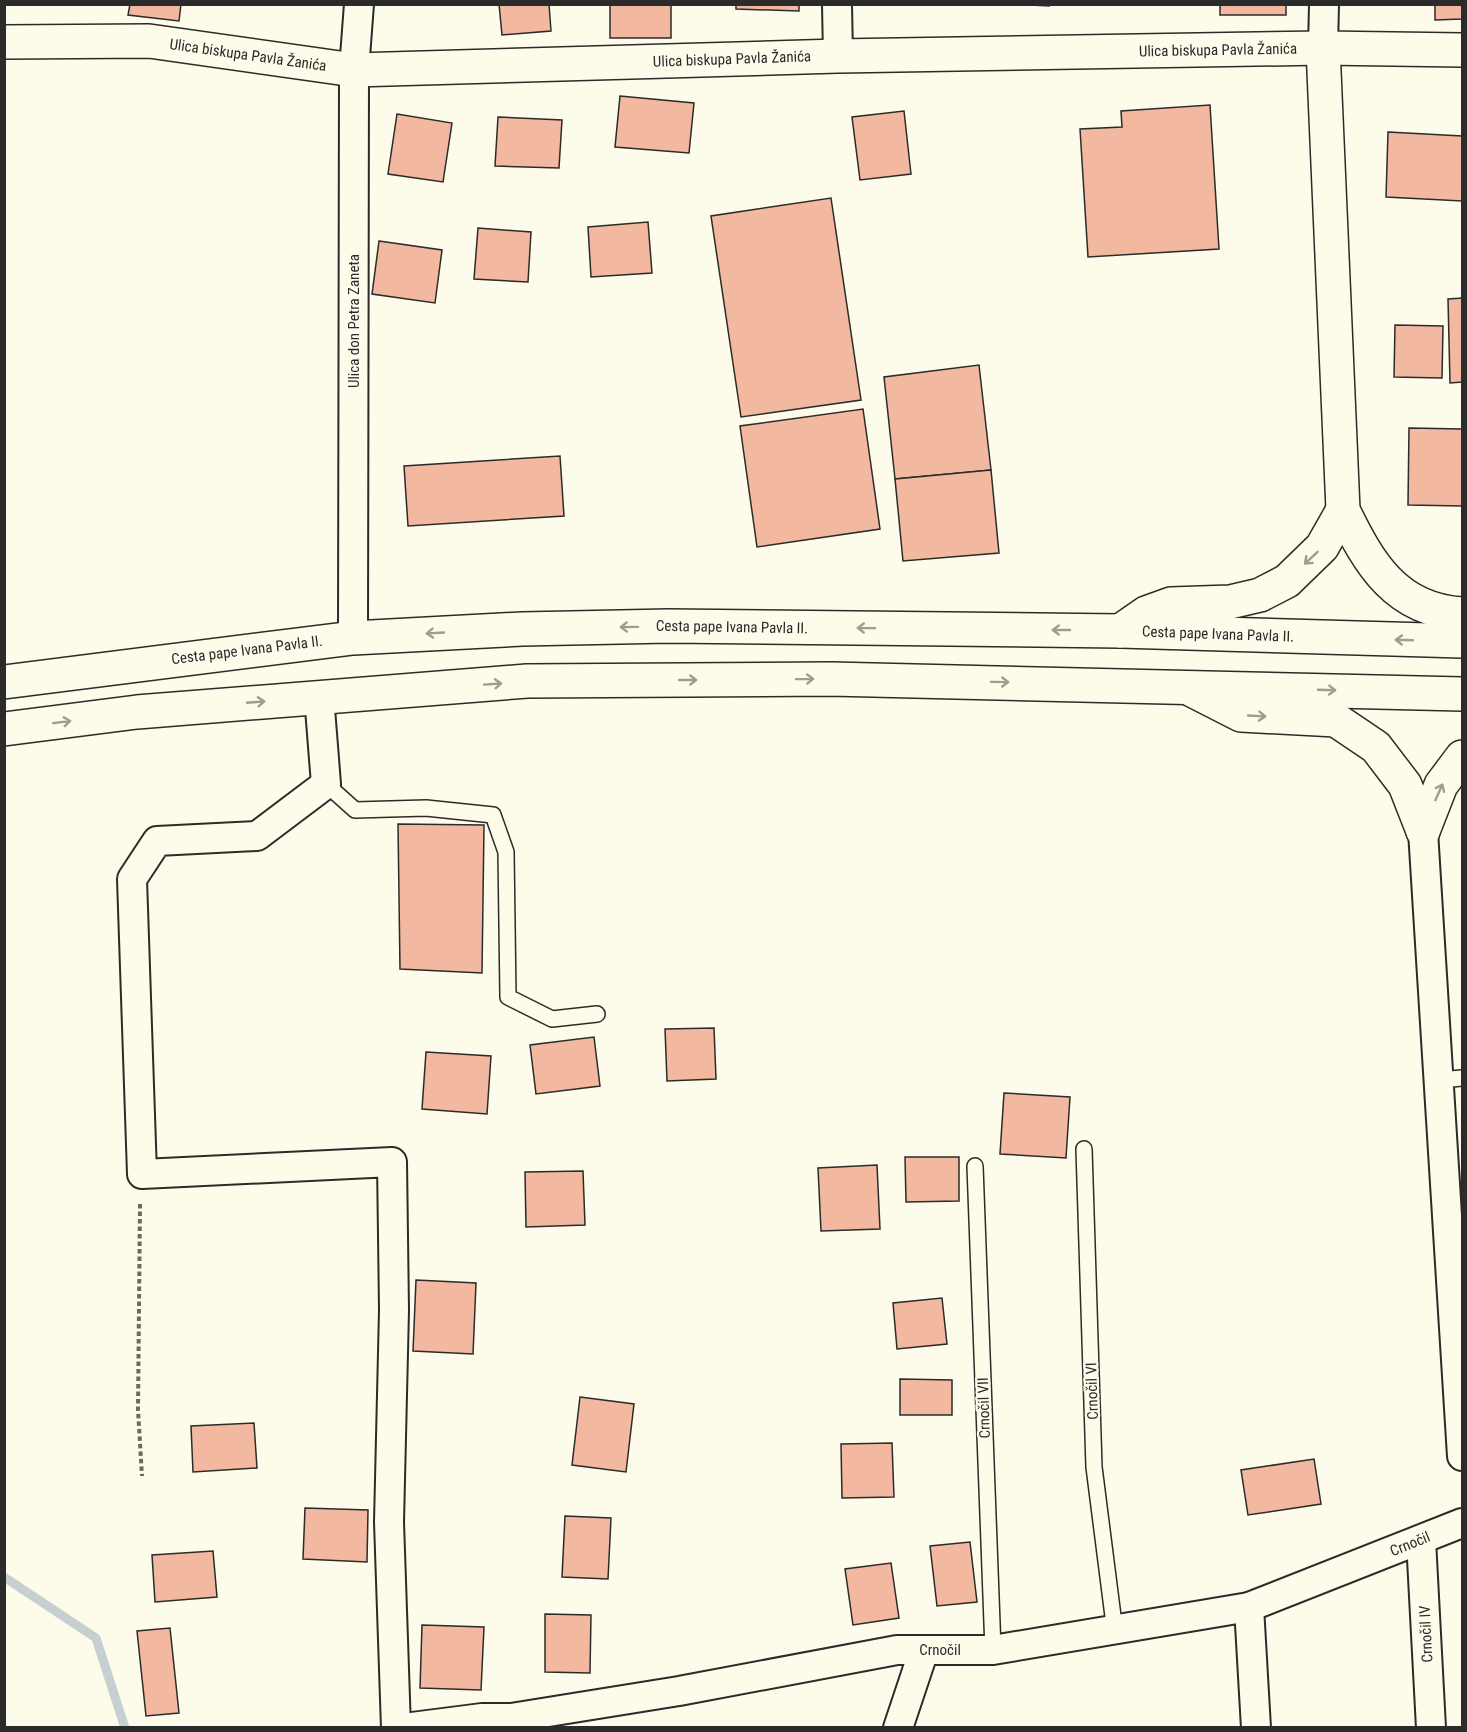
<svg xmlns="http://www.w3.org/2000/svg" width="1467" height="1732" font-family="'Roboto Condensed',sans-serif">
  <rect width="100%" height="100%" fill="#fdfbea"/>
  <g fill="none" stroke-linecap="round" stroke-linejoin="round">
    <polyline stroke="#c7d0d0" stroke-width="9" points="4,1577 96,1638 125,1728"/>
  </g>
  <g fill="#f2b8a0" stroke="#2b2b2b" stroke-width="1.5">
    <polygon points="130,4 181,4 179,21 128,15"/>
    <polygon points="499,4 549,4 551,31 502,35"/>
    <rect x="610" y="4" width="61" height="34"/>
    <polygon points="736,4 799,4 799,11 736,9"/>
    <polygon points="1009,4 1049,4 1049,6"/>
    <rect x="1220" y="4" width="66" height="11"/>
    <polygon points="1435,4 1462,4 1462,19 1435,20"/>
    <polygon points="620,96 694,103 689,153 615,147"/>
    <polygon points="1210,105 1219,249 1088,257 1080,129 1122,127 1121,111"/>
    <polygon points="904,111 911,174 860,180 852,117"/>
    <polygon points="397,114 452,123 443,182 388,174"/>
    <polygon points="498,117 562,120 559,168 495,166"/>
    <polygon points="1388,132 1462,136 1462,201 1386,197"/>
    <polygon points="831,198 861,400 741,417 711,216"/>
    <polygon points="648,222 652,273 591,277 588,227"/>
    <polygon points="478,228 531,232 528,282 474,279"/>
    <polygon points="379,241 442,250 435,303 372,294"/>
    <polygon points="1462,298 1462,382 1450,383 1448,299"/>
    <polygon points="1395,325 1443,326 1442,378 1394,377"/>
    <polygon points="979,365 991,470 895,479 884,377"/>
    <polygon points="863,409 880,529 757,547 740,426"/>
    <polygon points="1409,428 1462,429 1462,506 1408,505"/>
    <polygon points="560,456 564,516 408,526 404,466"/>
    <polygon points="991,470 999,553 903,561 895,479"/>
    <polygon points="398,824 484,825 482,973 400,969"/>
    <polygon points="714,1028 716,1079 667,1081 665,1029"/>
    <polygon points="594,1037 600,1086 536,1094 530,1045"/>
    <polygon points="426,1052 491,1056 487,1114 422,1109"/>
    <polygon points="1004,1093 1070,1097 1066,1158 1000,1154"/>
    <polygon points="905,1157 959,1157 959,1201 906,1202"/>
    <polygon points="877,1165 880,1229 821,1231 818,1168"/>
    <polygon points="583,1171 585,1225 526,1227 525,1172"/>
    <polygon points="416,1280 476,1283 473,1354 413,1351"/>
    <polygon points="942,1298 947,1344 897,1349 893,1303"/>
    <polygon points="900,1379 952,1380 952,1415 900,1415"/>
    <polygon points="580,1397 634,1404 626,1472 572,1465"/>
    <polygon points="254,1423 257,1468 193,1472 191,1426"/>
    <polygon points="892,1443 894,1497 842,1498 841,1444"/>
    <polygon points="1314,1459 1321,1504 1248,1515 1241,1470"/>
    <polygon points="305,1508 368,1510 367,1562 303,1559"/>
    <polygon points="565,1516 611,1518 608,1579 562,1577"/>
    <polygon points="970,1542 977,1602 937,1606 930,1546"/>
    <polygon points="213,1551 217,1597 155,1602 152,1555"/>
    <polygon points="891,1563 899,1618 853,1625 845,1569"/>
    <polygon points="545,1614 591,1615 590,1673 545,1672"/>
    <polygon points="422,1625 484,1627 481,1690 420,1688"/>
    <polygon points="170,1628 179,1713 146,1716 137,1631"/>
  </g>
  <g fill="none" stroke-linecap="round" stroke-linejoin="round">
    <defs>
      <g id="lane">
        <polyline points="326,784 355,810 426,808 493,815 506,852 508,997 552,1019 597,1014"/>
        <polyline points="1439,1080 1462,1078"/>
        <polyline points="1084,1149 1094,1467 1115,1632"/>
        <polyline points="975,1166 993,1650"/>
      </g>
      <g id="street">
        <polyline points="837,4 838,56"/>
        <polyline points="1323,48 1324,4"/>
        <polyline points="353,638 354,70 359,4"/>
        <polyline points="319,696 326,784 257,836 157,841 132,879 142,1174 392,1162 394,1310 389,1522 396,1728"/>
        <polyline points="1423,831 1462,1456"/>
        <polyline points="1421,1540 1431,1728"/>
        <polyline points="1249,1607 1256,1728"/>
        <polyline points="404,1728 482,1718 511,1718 679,1691 897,1650 993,1650 1249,1607 1462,1523"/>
        <polyline points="898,1728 924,1650"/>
      </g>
      <polyline id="secondary" points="4,42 149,41 354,70 838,56 1323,48 1462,50"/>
      <g id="primary">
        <path d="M1323,48L1343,510C1369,564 1396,610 1462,614"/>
        <polyline points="1120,631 1146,613 1171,604 1230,602 1260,595 1287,581 1322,547 1343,510"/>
        <polyline points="4,682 353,638 522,629 669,626 1120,631 1462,641"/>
        <polyline points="1192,690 1241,715 1336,720 1376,747 1405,785 1423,831"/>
        <polyline points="4,729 137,712 527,681 831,679 1462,694"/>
        <polyline points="1423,831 1441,785 1462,757"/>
      </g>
    </defs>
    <use href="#lane" stroke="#2b2b2b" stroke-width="18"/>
    <use href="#street" stroke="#2b2b2b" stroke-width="32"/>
    <use href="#secondary" stroke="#2b2b2b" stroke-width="36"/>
    <use href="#primary" stroke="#2b2b2b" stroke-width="36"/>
    <polyline stroke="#6a6964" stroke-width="4" stroke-dasharray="4.5 3" stroke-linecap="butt" points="140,1204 138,1410 142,1476"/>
    <use href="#lane" stroke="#fdfbea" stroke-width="15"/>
    <use href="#street" stroke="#fdfbea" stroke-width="28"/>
    <use href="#secondary" stroke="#fdfbea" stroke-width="33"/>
    <use href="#primary" stroke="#fdfbea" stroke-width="33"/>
  </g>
  <defs><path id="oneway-shaft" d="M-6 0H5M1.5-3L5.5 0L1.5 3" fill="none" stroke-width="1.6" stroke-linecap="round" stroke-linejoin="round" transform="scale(1.5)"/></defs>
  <g stroke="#9e9d94">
    <use href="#oneway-shaft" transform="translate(1311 558) rotate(137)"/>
    <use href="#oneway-shaft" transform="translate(629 627) rotate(179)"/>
    <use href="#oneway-shaft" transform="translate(866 628) rotate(-179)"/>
    <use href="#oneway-shaft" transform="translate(1061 630) rotate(-180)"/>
    <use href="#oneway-shaft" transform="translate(435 633) rotate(177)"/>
    <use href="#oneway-shaft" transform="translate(1404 640) rotate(-178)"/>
    <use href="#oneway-shaft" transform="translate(805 679) rotate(-1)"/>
    <use href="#oneway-shaft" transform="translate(688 680)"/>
    <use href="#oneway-shaft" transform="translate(1000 682) rotate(1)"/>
    <use href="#oneway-shaft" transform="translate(493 684) rotate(-4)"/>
    <use href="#oneway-shaft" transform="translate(1327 690) rotate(2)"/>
    <use href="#oneway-shaft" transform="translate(256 702) rotate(-5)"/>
    <use href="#oneway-shaft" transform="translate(1257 716) rotate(3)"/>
    <use href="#oneway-shaft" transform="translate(62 722) rotate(-7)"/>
    <use href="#oneway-shaft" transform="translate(1439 792) rotate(-66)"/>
  </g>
  <g text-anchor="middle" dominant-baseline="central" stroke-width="4.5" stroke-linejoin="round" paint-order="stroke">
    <g font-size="15" fill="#2b2b2b" stroke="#fdfbea">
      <text transform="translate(1218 50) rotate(-1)">Ulica biskupa Pavla Žanića</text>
      <text transform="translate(248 55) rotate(8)">Ulica biskupa Pavla Žanića</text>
      <text transform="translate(732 59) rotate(-2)">Ulica biskupa Pavla Žanića</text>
      <text transform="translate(354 321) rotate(-90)">Ulica don Petra Zaneta</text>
      <text transform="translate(732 627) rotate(1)">Cesta pape Ivana Pavla II.</text>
      <text transform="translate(1218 634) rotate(2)">Cesta pape Ivana Pavla II.</text>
      <text transform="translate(247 650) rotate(-7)">Cesta pape Ivana Pavla II.</text>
      <text transform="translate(1092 1391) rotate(-92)">Crnočil VI</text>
      <text transform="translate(984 1408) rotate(-92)">Crnočil VII</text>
      <text transform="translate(1410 1544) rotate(-22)">Crnočil</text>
      <text transform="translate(1426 1634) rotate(-93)">Crnočil IV</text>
      <text x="940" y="1650">Crnočil</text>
    </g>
  </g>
  <rect width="1467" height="1732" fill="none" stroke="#2b2b2b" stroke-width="12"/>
</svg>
